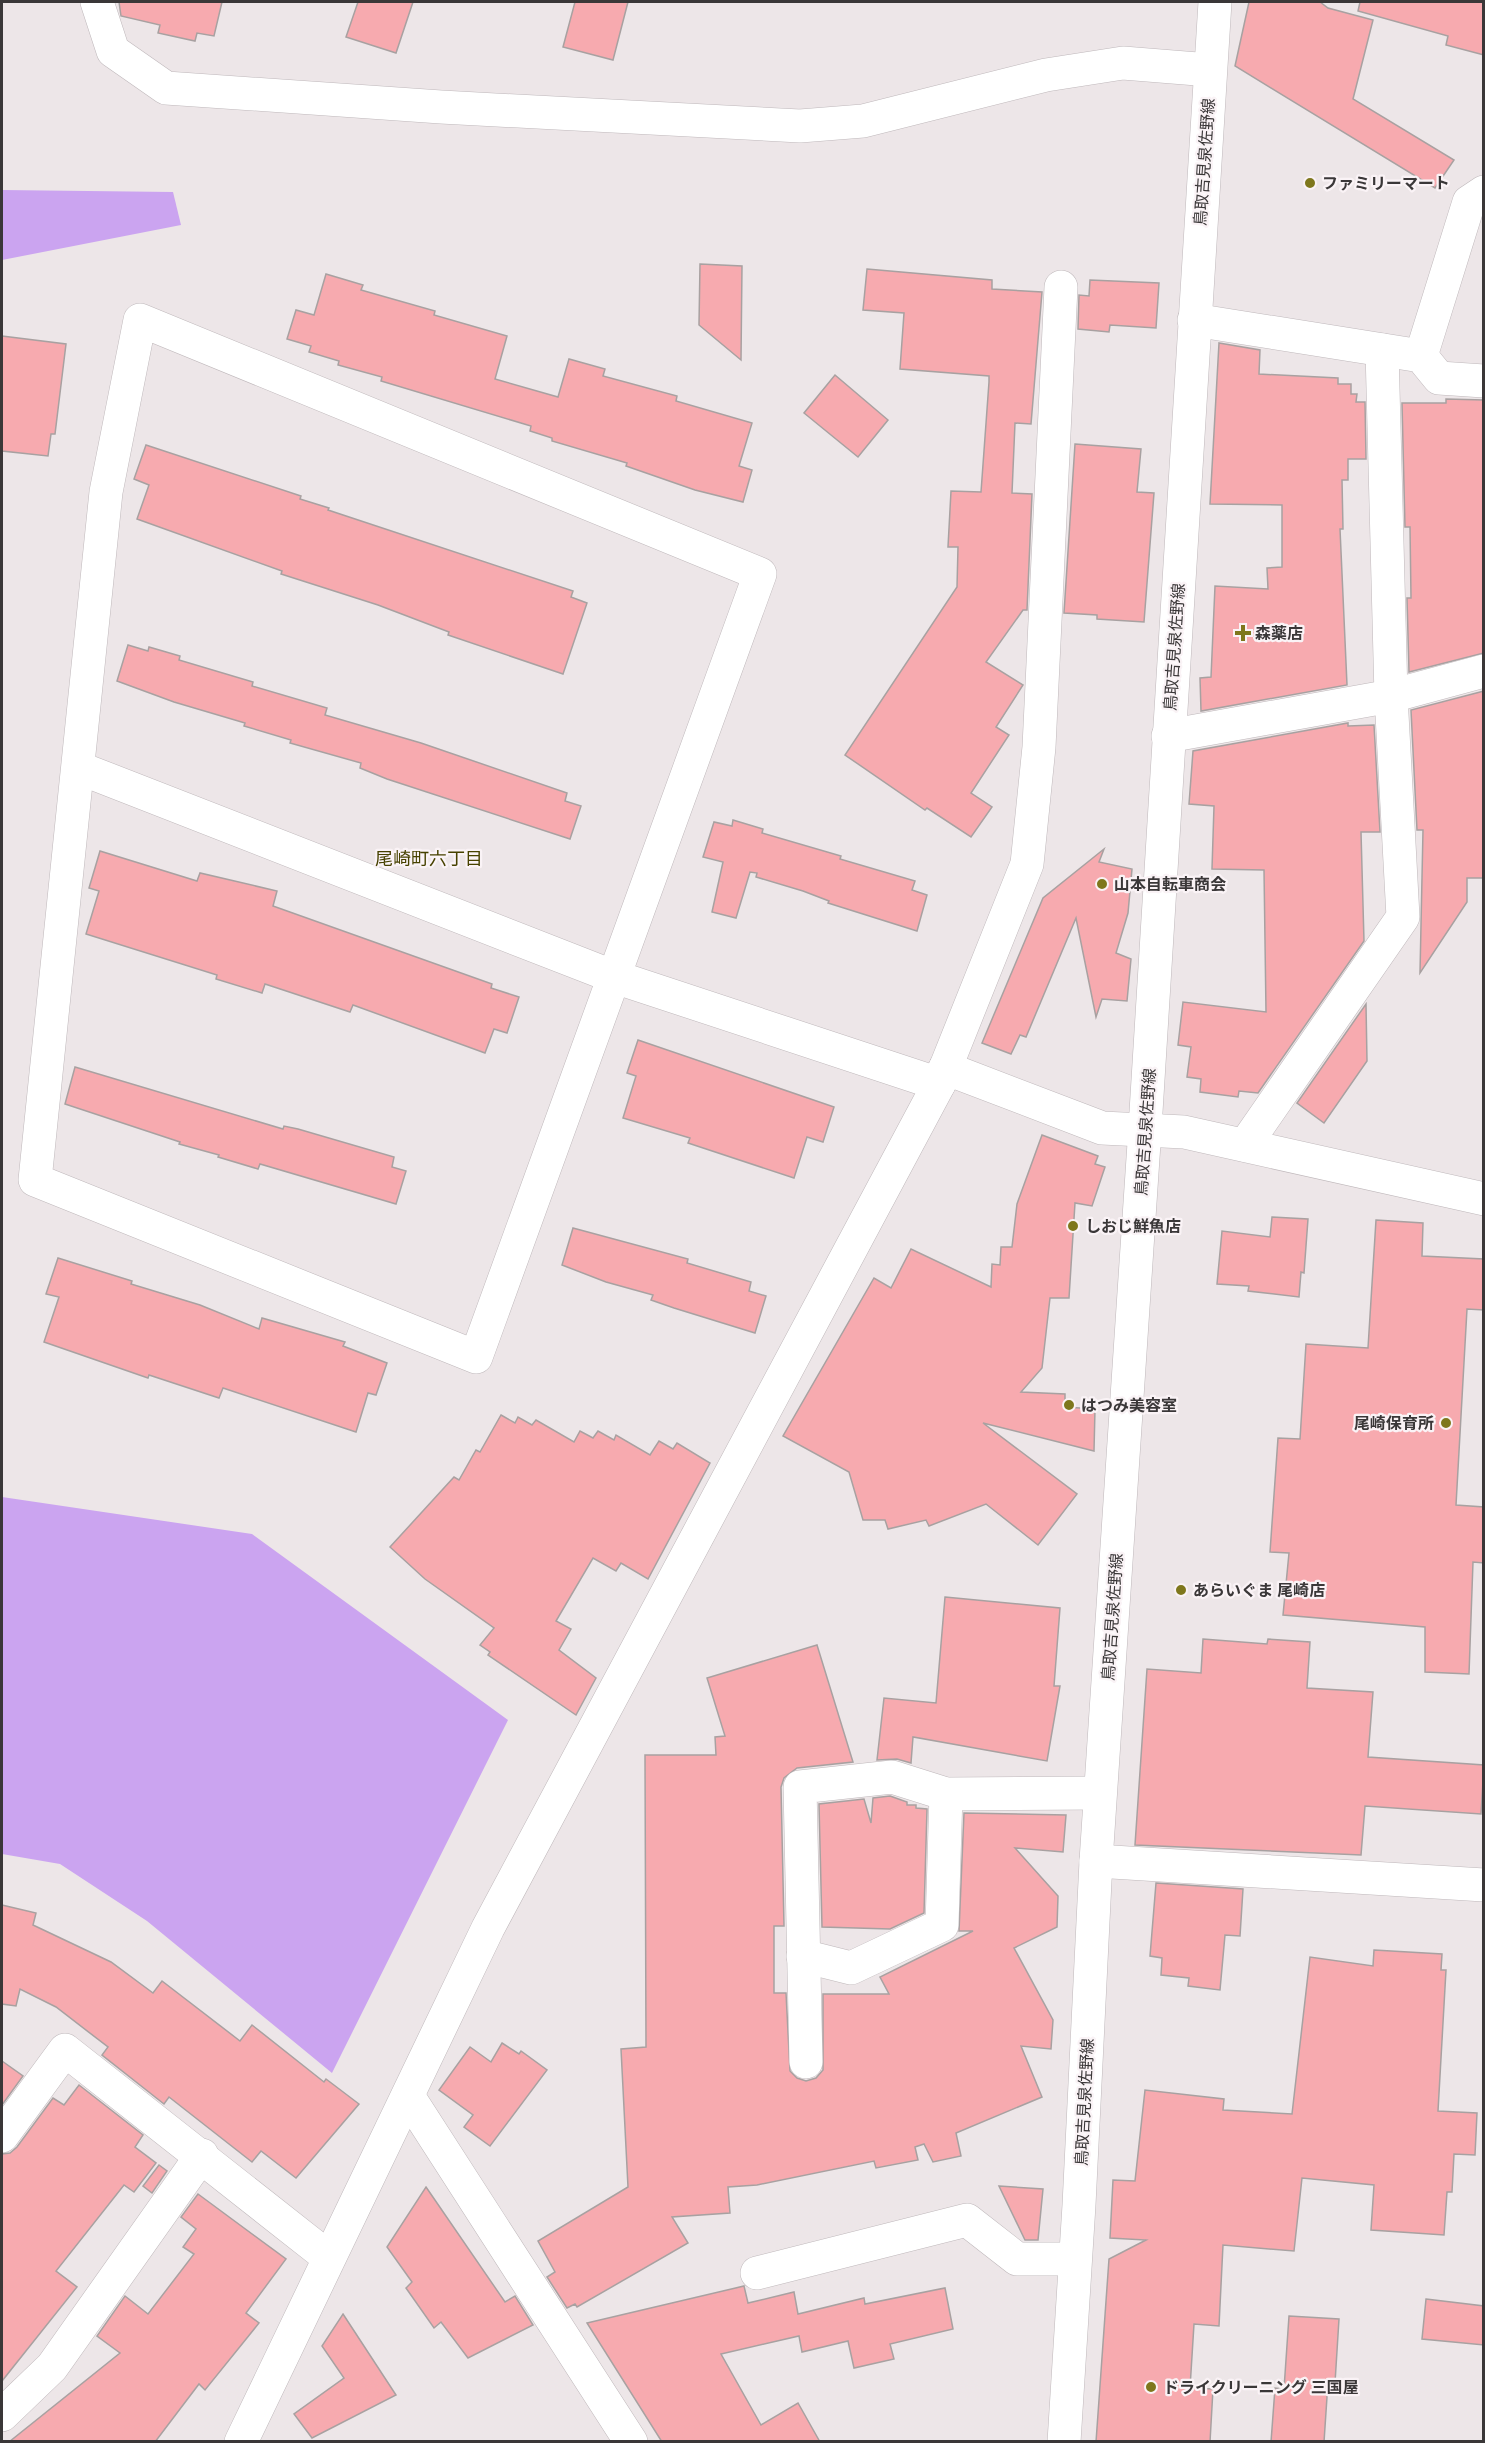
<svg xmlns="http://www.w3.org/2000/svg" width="1485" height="2443" font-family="'Open Sans','Noto Sans JP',sans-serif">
  <rect width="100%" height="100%" fill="#ede6e8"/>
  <g fill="#cba4f0">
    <polygon points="2,190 173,192 181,225 2,260"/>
    <polygon points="2,1497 252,1534 508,1720 332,2073 147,1921 60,1864 2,1854"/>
  </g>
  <g fill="#f7aaaf" stroke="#a8a1a1" stroke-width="1.5">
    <polygon points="119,2 222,2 214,36 197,33 195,41 158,33 160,25 121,16"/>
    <polygon points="358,2 413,2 396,53 346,37"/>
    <polygon points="575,2 628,2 613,60 563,47"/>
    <polygon points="1249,2 1320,2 1328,8 1373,20 1353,99 1454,160 1435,188 1235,66"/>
    <polygon points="1360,2 1484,2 1484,55 1446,45 1448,36 1358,11"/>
    <polygon points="700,264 742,266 741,360 699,325"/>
    <polygon points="867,269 992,280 992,289 1042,292 1031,424 1015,423 1012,493 1032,494 1027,610 1023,610 986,662 1023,685 996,727 1009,735 971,793 992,807 971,837 927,808 925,810 845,755 957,587 958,547 948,547 951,491 981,492 989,382 989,376 900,369 904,313 863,310"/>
    <polygon points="326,274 363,285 361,290 435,311 434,315 507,336 495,379 558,397 569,359 605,369 603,376 677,396 676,401 752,423 739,466 752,470 743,502 695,490 626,466 627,463 552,441 552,438 530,431 531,426 381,381 382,377 338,365 339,361 309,352 311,346 287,339 296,310 314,315"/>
    <polygon points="1090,280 1159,283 1156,328 1110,325 1109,332 1078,329 1079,295 1089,296"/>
    <polygon points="2,336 66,344 55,434 51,434 48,456 2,451"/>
    <polygon points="1219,343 1260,350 1259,374 1338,378 1338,384 1351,384 1351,394 1357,394 1356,402 1365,402 1366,459 1348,459 1348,480 1342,480 1343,529 1340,529 1347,685 1201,711 1200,678 1211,677 1215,586 1268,589 1267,568 1282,567 1282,505 1210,504"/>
    <polygon points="835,375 888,420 858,457 804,413"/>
    <polygon points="1446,399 1484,400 1484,653 1409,672 1407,598 1411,598 1410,527 1405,527 1402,403 1446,403"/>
    <polygon points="1075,444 1141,449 1137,492 1154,493 1144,622 1097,619 1097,615 1064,613"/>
    <polygon points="146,445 301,496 300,499 329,508 328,510 573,591 571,597 587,603 563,674 448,635 449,632 378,605 281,574 282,571 137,519 149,485 134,479"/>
    <polygon points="128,645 148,651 149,647 180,656 179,660 253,682 252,686 327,708 325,715 421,743 567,793 565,801 581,806 570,839 387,779 360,768 361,763 290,743 291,740 244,726 245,723 174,702 117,681"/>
    <polygon points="1484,691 1484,878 1467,878 1467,902 1420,973 1423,830 1417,830 1411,710"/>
    <polygon points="1348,723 1348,726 1374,725 1380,832 1361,832 1364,941 1258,1093 1239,1091 1238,1097 1200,1092 1201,1079 1187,1077 1191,1047 1178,1045 1183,1002 1266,1012 1264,870 1212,869 1214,806 1189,804 1193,751"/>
    <polygon points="733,820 763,829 762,833 841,856 840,859 915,881 912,890 927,895 917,931 828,903 829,901 803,891 756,877 757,873 750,872 736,918 712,912 723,862 703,857 714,822 732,826"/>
    <polygon points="1104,849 1099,862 1132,869 1128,913 1116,953 1131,959 1127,1001 1102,999 1096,1017 1076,918 1026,1037 1020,1035 1011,1054 982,1043 1043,898"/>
    <polygon points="100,851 197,881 200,873 277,891 273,906 492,984 491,988 519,997 507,1033 494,1029 485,1053 353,1005 350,1012 265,984 262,993 216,979 217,975 86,934 99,891 89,888"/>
    <polygon points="1366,1004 1367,1061 1324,1123 1297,1103"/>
    <polygon points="638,1040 834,1107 823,1142 807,1137 794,1178 688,1143 690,1138 623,1118 636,1076 627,1073"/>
    <polygon points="75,1067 283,1129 284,1126 298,1129 394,1157 392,1167 406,1171 396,1204 260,1164 258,1169 218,1157 219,1155 179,1144 180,1142 65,1104"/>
    <polygon points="1042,1135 1098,1156 1095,1164 1105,1167 1092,1206 1075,1203 1069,1298 1050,1298 1042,1368 1021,1392 1065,1394 1065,1407 1095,1409 1094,1451 983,1423 1077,1494 1038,1545 986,1504 929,1526 926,1520 888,1529 885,1520 863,1520 849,1472 783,1436 874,1278 891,1288 911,1249 991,1287 992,1264 1000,1265 1001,1247 1012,1247 1017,1204"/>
    <polygon points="1272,1217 1308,1219 1304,1273 1301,1272 1299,1297 1248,1291 1249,1286 1217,1284 1222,1231 1270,1237"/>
    <polygon points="1376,1220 1423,1223 1422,1256 1484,1259 1484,1310 1467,1309 1456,1505 1484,1507 1484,1563 1473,1562 1469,1674 1425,1672 1425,1627 1283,1615 1289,1553 1270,1552 1278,1438 1300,1439 1306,1344 1368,1348"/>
    <polygon points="573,1228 688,1259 687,1263 751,1282 749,1291 766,1296 755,1333 674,1308 651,1300 653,1295 606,1282 562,1265"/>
    <polygon points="58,1258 132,1281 131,1284 200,1305 259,1329 262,1318 345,1342 343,1346 387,1363 376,1395 368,1393 356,1432 223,1388 219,1398 149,1375 148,1378 44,1342 59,1297 46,1294"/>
    <polygon points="501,1415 515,1423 518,1417 532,1425 536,1420 574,1442 580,1431 593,1438 598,1431 614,1440 616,1435 650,1455 659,1441 673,1449 677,1443 710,1463 648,1579 621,1563 616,1571 593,1558 556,1621 571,1629 559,1650 596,1678 576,1715 488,1655 490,1652 480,1645 494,1628 425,1579 390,1547 454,1477 459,1480 476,1450 480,1452"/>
    <polygon points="945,1597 1060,1608 1054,1686 1060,1686 1047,1761 913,1737 911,1763 897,1759 877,1760 884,1698 936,1703"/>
    <polygon points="1203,1639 1267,1644 1268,1639 1310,1642 1307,1688 1373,1692 1368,1757 1484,1765 1481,1814 1365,1806 1361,1855 1135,1845 1147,1669 1201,1673"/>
    <polygon points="817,1645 853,1762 797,1768 784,1778 781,1787 784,1926 774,1926 774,1993 786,1993 790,2071 797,2078 806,2081 816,2078 823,2070 823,1994 889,1994 880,1977 973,1931 959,1931 964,1813 1066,1815 1063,1852 1015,1848 1058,1896 1057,1927 1014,1948 1053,2020 1051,2049 1021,2046 1042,2097 956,2133 961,2156 933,2162 924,2144 915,2147 918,2160 876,2168 874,2161 757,2185 728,2187 730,2213 672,2217 688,2243 577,2307 575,2304 567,2308 547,2277 555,2272 538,2241 628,2187 621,2049 646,2047 645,1755 716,1755 715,1737 725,1736 707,1678"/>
    <polygon points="890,1796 907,1802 907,1805 916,1805 916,1808 927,1809 924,1913 890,1929 822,1927 819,1804 864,1799 871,1823 873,1798"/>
    <polygon points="1156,1883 1243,1889 1240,1936 1225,1935 1220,1990 1188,1986 1189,1978 1161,1975 1162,1958 1150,1956"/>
    <polygon points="2,1905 36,1913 33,1925 111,1962 153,1993 162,1981 240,2041 252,2025 324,2082 326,2079 359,2104 296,2178 261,2151 252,2162 169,2097 164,2104 102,2055 108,2047 56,2007 20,1989 16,2006 2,2004"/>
    <polygon points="1374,1950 1442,1954 1441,1970 1446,1970 1438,2111 1477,2113 1475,2155 1454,2154 1452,2192 1447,2192 1444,2235 1371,2230 1374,2185 1302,2178 1294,2251 1223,2245 1219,2326 1194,2324 1190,2388 1213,2389 1210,2442 1096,2442 1109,2259 1146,2240 1110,2238 1113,2180 1135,2181 1145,2090 1224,2099 1223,2110 1292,2114 1310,1957 1373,1966"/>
    <polygon points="502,2043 519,2054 521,2051 547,2070 490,2146 464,2127 473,2115 439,2090 470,2047 491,2062"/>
    <polygon points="2,2061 23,2076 2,2105"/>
    <polygon points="79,2085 143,2135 135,2147 156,2163 134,2192 124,2185 56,2271 77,2287 2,2381 2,2154 10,2153 17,2147 53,2098 64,2105"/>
    <polygon points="159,2165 167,2171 152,2193 143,2186"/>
    <polygon points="999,2186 1043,2189 1038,2240 1025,2240"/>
    <polygon points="426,2187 505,2302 515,2296 533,2325 468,2358 441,2322 434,2328 406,2288 412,2282 387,2247"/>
    <polygon points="198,2194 286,2259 246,2313 259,2323 205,2390 199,2384 155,2442 9,2442 120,2353 97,2336 125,2296 148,2314 194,2254 183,2247 196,2229 181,2217"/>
    <polygon points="744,2286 748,2303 794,2292 798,2314 864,2298 865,2304 945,2288 953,2329 890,2344 894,2359 854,2368 848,2341 802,2352 799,2336 721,2354 761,2425 798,2403 820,2442 662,2442 587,2323"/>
    <polygon points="1426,2299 1484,2306 1484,2345 1422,2339"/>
    <polygon points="343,2314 396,2395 312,2438 294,2414 344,2378 322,2346"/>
    <polygon points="1289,2316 1339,2319 1335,2383 1328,2382 1324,2442 1271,2442 1275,2388 1284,2389"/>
  </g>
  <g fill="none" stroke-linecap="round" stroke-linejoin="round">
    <defs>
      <g id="minor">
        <polyline points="97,2 113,51 166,88 441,107 800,126 863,121 1046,75 1123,63 1210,70"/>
        <polygon points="140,320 760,574 476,1357 35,1180 106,492"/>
        <polyline points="1194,320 1421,356 1439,378 1484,381"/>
        <polyline points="1421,356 1469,202 1484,192"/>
        <polyline points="1168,736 1391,696 1484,671"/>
        <polyline points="79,768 612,976 939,1084"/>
        <polyline points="945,1068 1102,1128 1184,1132 1484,1199"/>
        <polyline points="1245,1145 1403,917 1391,696 1382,350"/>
        <polyline points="1096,1861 1484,1885"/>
        <polyline points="803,1956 851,1968 942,1925 946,1794"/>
        <polyline points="806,2062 800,1787 892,1777 946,1794 1100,1793"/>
        <polyline points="408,2096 631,2442"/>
        <polyline points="2,2136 65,2050 328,2257"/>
        <polyline points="757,2273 967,2220 1017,2259 1075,2259"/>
        <polyline points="2,2415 52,2367 202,2155"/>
        <polyline points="241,2442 488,1928 939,1084 1027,864 1039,747 1061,287"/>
      </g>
      <polyline id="secondary" points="1064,2442 1079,2205 1096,1861 1145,1128 1215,2"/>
    </defs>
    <use href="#minor" stroke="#bfb8bb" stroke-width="34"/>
    <use href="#secondary" stroke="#bfb8bb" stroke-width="34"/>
    <use href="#minor" stroke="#fff" stroke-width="33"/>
    <use href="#secondary" stroke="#fff" stroke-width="33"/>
  </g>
  <g fill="#7e771c" stroke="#faf3f6" stroke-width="2">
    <circle cx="1310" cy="183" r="6"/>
    <path d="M1240 624h6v6h6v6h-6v6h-6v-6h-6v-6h6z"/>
    <circle cx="1102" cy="884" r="6"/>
    <circle cx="1073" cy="1226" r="6"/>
    <circle cx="1069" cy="1405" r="6"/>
    <circle cx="1446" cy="1423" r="6"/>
    <circle cx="1181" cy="1590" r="6"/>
    <circle cx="1151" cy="2387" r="6"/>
  </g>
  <g text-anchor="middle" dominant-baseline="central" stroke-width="4.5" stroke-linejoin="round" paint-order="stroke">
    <g font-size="16" fill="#3a3738" stroke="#faf3f6">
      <text transform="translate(1204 162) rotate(-86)">鳥取吉見泉佐野線</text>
      <text transform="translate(1174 647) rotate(-86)">鳥取吉見泉佐野線</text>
      <text transform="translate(1145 1132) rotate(-86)">鳥取吉見泉佐野線</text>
      <text transform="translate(1112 1617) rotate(-86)">鳥取吉見泉佐野線</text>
      <text transform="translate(1084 2102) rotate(-87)">鳥取吉見泉佐野線</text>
    </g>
    <g font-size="16" font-weight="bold" fill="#3a3738" stroke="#faf3f6" text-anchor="start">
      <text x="1322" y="183">ファミリーマート</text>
      <text x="1255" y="633">森薬店</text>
      <text x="1114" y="884">山本自転車商会</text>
      <text x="1085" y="1226">しおじ鮮魚店</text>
      <text x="1081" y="1405">はつみ美容室</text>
      <text x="1434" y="1423" text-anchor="end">尾崎保育所</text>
      <text x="1193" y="1590">あらいぐま 尾崎店</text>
      <text x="1163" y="2387">ドライクリーニング 三国屋</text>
    </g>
    <g font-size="18" fill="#474200" stroke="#faf3f6">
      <text x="429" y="858">尾崎町六丁目</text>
    </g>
  </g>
  <rect width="1485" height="2443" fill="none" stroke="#3a3738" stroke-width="6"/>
</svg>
